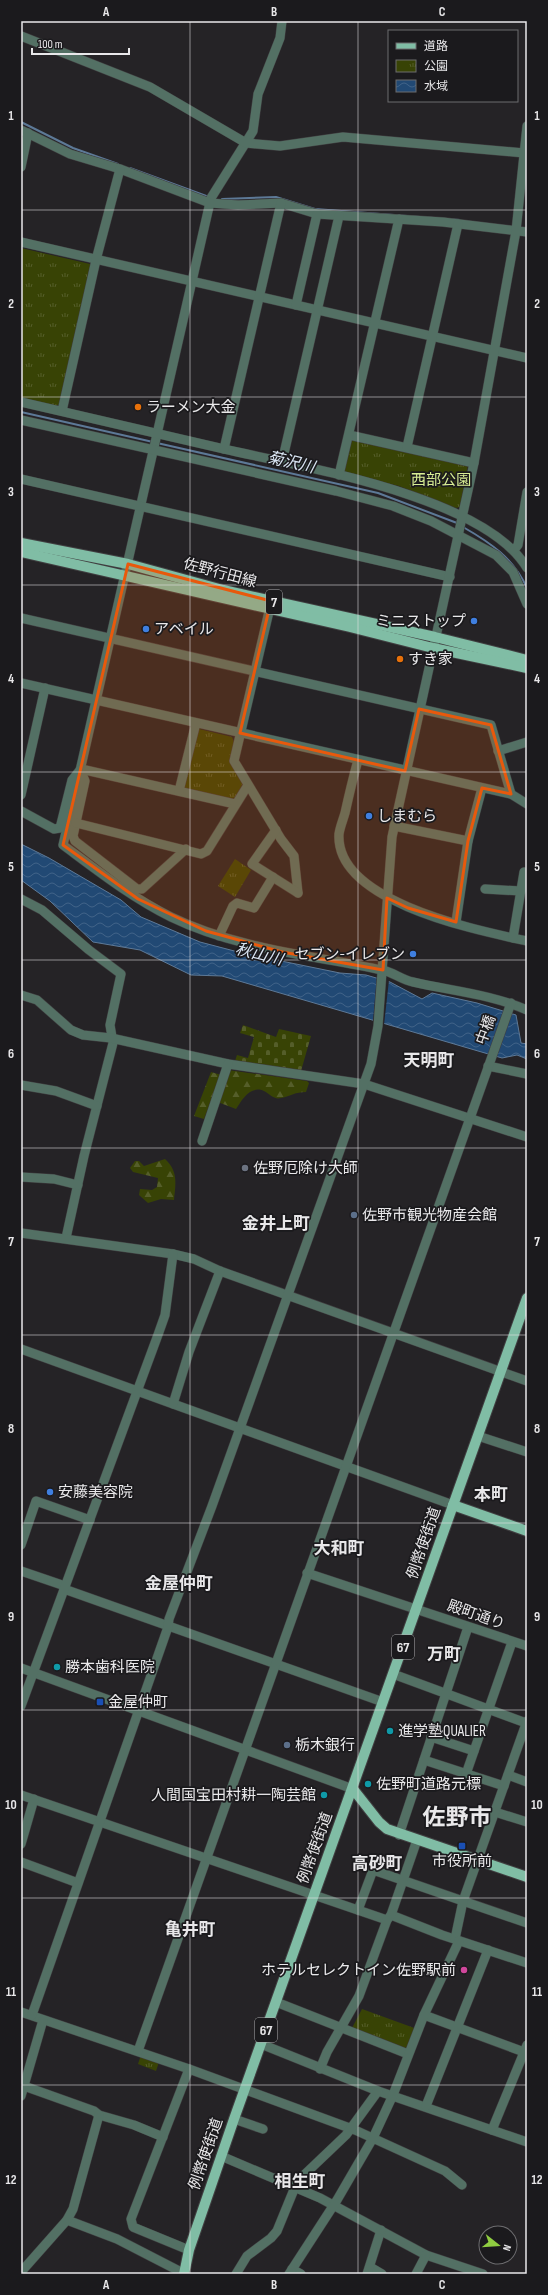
<svg xmlns="http://www.w3.org/2000/svg" width="548" height="2295" font-family="'Sofia Sans Condensed','Noto Sans JP',sans-serif">
  <defs>
    <pattern id="forest-firs" width="22" height="20" patternUnits="userSpaceOnUse"><rect width="22" height="20" fill="#384305"/><path d="M5 1l3.5 6h-7zM16 11l3.5 6h-7z" fill="#555e2a"/></pattern>
    <pattern id="cemetery-stones" width="16" height="16" patternUnits="userSpaceOnUse"><rect width="16" height="16" fill="#384305"/><path d="M2 7V4a2 2 0 0 1 4 0v3zM10 15v-3a2 2 0 0 1 4 0v3z" fill="#555e2a"/></pattern>
    <pattern id="park-tufts" width="24" height="20" patternUnits="userSpaceOnUse"><rect width="24" height="20" fill="#384305"/><path d="M3 7l-1-3M5 7V3M7 7l1-3M15 17l-1-3M17 17v-4M19 17l1-3" fill="none" stroke="#555e2a"/></pattern>
    <pattern id="water-waves" width="16" height="10" patternUnits="userSpaceOnUse"><rect width="16" height="10" fill="#214974"/><path d="M0 5q4-4 8 0t8 0" fill="none" stroke="#416388"/></pattern>
  </defs>
  <rect width="100%" height="100%" fill="#252326"/>
  <g fill="url(#forest-firs)">
    <path d="M228,1070L307,1081L309,1083L306,1092C295,1092 291,1096 281,1098C274,1100 270,1094 264,1091C250,1085 242,1100 236,1109L215,1101L210,1103L204,1119L194,1116L211,1072L225,1076Z"/>
    <path d="M165,1159C178,1171 176,1183 174,1200L161,1199L148,1203L139,1195L140,1189L152,1190L157,1187L158,1178L133,1172L130,1168L135,1161H139L144,1166Z"/>
  </g>
  <polygon fill="url(#cemetery-stones)" points="243,1025 276,1037 279,1029 311,1036 301,1071 235,1061 237,1055 248,1058 254,1037 240,1033"/>
  <g fill="url(#park-tufts)">
    <polygon points="21,248 90,264 92,269 60,404 56,406 21,398"/>
    <polygon points="355,439 468,465 460,507 456,508 399,486 346,473 344,469 351,441"/>
    <polygon points="199,729 232,737 234,742 234,761 243,776 242,785 234,800 182,788"/>
    <polygon points="235,859 251,870 235,897 218,886"/>
    <polygon points="362,2009 417,2029 408,2052 352,2028"/>
    <polygon points="141,2055 159,2062 156,2071 138,2064"/>
  </g>
  <polygon fill="url(#water-waves)" stroke="#5d7997" points="21,844 49,858 121,900 141,917 200,942 242,953 340,973 366,975 390,982 422,999 432,993 477,1003 516,1015 521,1043 527,1044 527,1059 517,1055 502,1058 222,976 191,975 140,950 93,942 50,901 21,880"/>
  <polygon fill="#252326" points="377,976 389,980 384,1025 373,1021"/>
  <g fill="none" stroke-linecap="round" stroke-linejoin="round">
    <g stroke="#5d7997" stroke-width="2">
      <polyline points="21,122 73,148 118,164"/>
      <polyline points="130,168 209,197"/>
      <polyline points="222,199 276,197 315,209 460,220"/>
      <polyline points="21,412 153,442"/>
      <polyline points="157,443 378,493 457,523"/>
      <path d="M463,527C491,543 513,558 527,588"/>
    </g>
    <defs>
      <g id="minor">
        <path d="M282,21L280,38L258,94L253,131L211,198L63,845C98,871 131,897 171,917C237,949 311,955 382,970C393,972 402,980 413,982C452,991 490,994 527,1010"/>
        <polyline points="21,36 150,87 246,143 280,146 343,137 524,153"/>
        <polyline points="21,130 70,154 120,169 210,203 238,205 281,203 317,214 443,222 527,232"/>
        <polyline points="21,167 28,133"/>
        <polyline points="21,242 527,358"/>
        <polyline points="296,305 317,214"/>
        <path d="M21,402C89,418 156,433 224,449C302,467 484,496 527,568"/>
        <polyline points="62,411 96,260 120,169"/>
        <polyline points="21,420 336,491 393,506 431,521 496,555 513,572 527,604"/>
        <polyline points="349,435 474,463"/>
        <polyline points="407,447 458,224"/>
        <polyline points="224,449 281,203"/>
        <polyline points="282,462 339,216"/>
        <polyline points="339,475 399,219"/>
        <polyline points="21,479 450,577"/>
        <polyline points="514,550 518,545 527,492"/>
        <polyline points="271,603 234,761 281,839 294,856 298,893"/>
        <polyline points="21,618 491,725 511,794"/>
        <polyline points="21,683 511,794 527,804"/>
        <polyline points="498,751 527,742"/>
        <path d="M358,760C353,778 349,795 345,813C343,820 340,827 339,834C335,902 477,930 527,941"/>
        <polyline points="81,769 235,804"/>
        <polyline points="81,771 85,781 73,836 75,841 137,889 142,889 186,849"/>
        <polyline points="179,791 196,723"/>
        <polyline points="21,795 45,688"/>
        <polyline points="21,811 54,829 60,828 72,780 80,770"/>
        <polyline points="76,823 201,854 207,851 248,785"/>
        <polyline points="394,826 468,841"/>
        <polyline points="276,830 252,864 298,893"/>
        <polyline points="485,889 521,891"/>
        <polyline points="21,899 42,910 89,950 121,974 110,1025 113,1043 84,1156 66,1238"/>
        <polyline points="456,922 468,841 482,788"/>
        <polyline points="219,936 233,906 237,903 254,908 273,877"/>
        <polyline points="513,938 524,872"/>
        <polyline points="21,995 37,1000 71,1030 83,1035 111,1038 228,1064 364,1084 527,1137"/>
        <polyline points="488,1066 527,1074"/>
        <polyline points="21,1085 56,1091 97,1106"/>
        <polyline points="202,1141 228,1064"/>
        <polyline points="21,1177 54,1179 78,1185"/>
        <polyline points="21,1233 173,1254 194,1259 220,1271 527,1381"/>
        <polyline points="21,1349 453,1505"/>
        <polyline points="173,1404 189,1352 220,1271"/>
        <polyline points="478,1436 527,1452"/>
        <polyline points="21,1545 36,1501 90,1520"/>
        <polyline points="21,1571 65,1586"/>
        <polyline points="307,1573 527,1646"/>
        <polyline points="64,1589 383,1702"/>
        <polyline points="21,1668 353,1789"/>
        <polyline points="393,1674 526,1723"/>
        <polyline points="21,1706 159,1332 165,1315 173,1254"/>
        <polyline points="431,1737 474,1751"/>
        <polyline points="424,1760 504,1786"/>
        <polyline points="466,1774 512,1642"/>
        <polyline points="508,1775 527,1782"/>
        <polyline points="21,1795 387,1920"/>
        <polyline points="495,1812 527,1822"/>
        <polyline points="399,1835 468,1627"/>
        <polyline points="21,1844 34,1799"/>
        <polyline points="21,1862 78,1883"/>
        <polyline points="358,1910 373,1870 527,1923"/>
        <polyline points="391,1915 442,1935 527,1963"/>
        <polyline points="455,1939 463,1901 527,1721"/>
        <polyline points="276,2002 408,2054"/>
        <polyline points="21,2012 189,2069 355,2130 445,2171 462,2185"/>
        <polyline points="32,2015 168,1627 169,1619 212,1506 371,1064 378,1026 392,837 474,463 516,231 527,126"/>
        <polyline points="424,2015 524,2052"/>
        <polyline points="261,2044 378,2091 527,2142"/>
        <polyline points="138,2051 511,1003"/>
        <polyline points="189,2069 131,2219 133,2227 189,2250"/>
        <polyline points="320,2069 327,2052 359,1996 387,1920 391,1915 417,1840"/>
        <polyline points="24,2086 94,2111 99,2115 134,2125 163,2137"/>
        <polyline points="21,2096 43,2020"/>
        <polyline points="426,2106 488,1950"/>
        <polyline points="234,2119 263,2129"/>
        <polyline points="492,2130 527,2045"/>
        <polyline points="221,2156 320,2198 426,2255 483,2274"/>
        <polyline points="67,2220 117,2239 185,2274"/>
        <polyline points="370,2267 382,2274"/>
        <polyline points="292,2269 301,2274"/>
        <polyline points="21,2272 67,2220 73,2209 99,2115"/>
        <polyline points="236,2274 247,2256 271,2238 277,2231 295,2187 304,2175 346,2135 378,2091"/>
        <polyline points="289,2274 337,2200 373,2138 393,2095 424,2015 459,1941"/>
        <polyline points="367,2274 381,2230"/>
        <polyline points="416,2274 426,2255"/>
      </g>
      <g id="major">
        <polyline points="21,543 128,564 223,590 435,637 527,660"/>
        <polyline points="21,552 350,627 433,648 527,668"/>
        <polyline points="453,1505 527,1531"/>
        <polyline points="353,1789 379,1822 387,1829 527,1877"/>
        <polyline points="184,2274 189,2250 234,2119 527,1298"/>
      </g>
    </defs>
    <use href="#minor" stroke="#403f41" stroke-width="10"/>
    <use href="#major" stroke="#403f41" stroke-width="12"/>
    <use href="#minor" stroke="#537064" stroke-width="9"/>
    <use href="#major" stroke="#80bda5" stroke-width="10"/>
  </g>
  <path fill="#e8590c" fill-opacity="0.2" stroke="#e8590c" stroke-width="3" stroke-linejoin="round" d="M128,564L271,601L240,733L405,771L419,709L491,725L511,794L482,788L468,841L456,922L408,908L387,898L383,970L282,952L206,931L138,899L63,845Z"/>
  <path fill="none" stroke="#e9e8ea" stroke-width="1" stroke-opacity="0.55" d="M190,21V2274M358,21V2274M21,210H527M21,397H527M21,585H527M21,772H527M21,960H527M21,1148H527M21,1335H527M21,1523H527M21,1710H527M21,1898H527M21,2085H527"/>
  <g fill="#e8710a" stroke="#1b1a1d" stroke-width="1.5">
    <circle cx="138" cy="407" r="4"/>
    <circle cx="400" cy="659" r="4"/>
  </g>
  <g fill="#3f7fe0" stroke="#1b1a1d" stroke-width="1.5">
    <circle cx="474" cy="621" r="4"/>
    <circle cx="146" cy="629" r="4"/>
    <circle cx="369" cy="816" r="4"/>
    <circle cx="413" cy="954" r="4"/>
    <circle cx="50" cy="1492" r="4"/>
  </g>
  <circle fill="#6b7280" stroke="#1b1a1d" stroke-width="1.5" cx="245" cy="1168" r="4"/>
  <g fill="#5c6f8a" stroke="#1b1a1d" stroke-width="1.5">
    <circle cx="354" cy="1215" r="4"/>
    <circle cx="287" cy="1745" r="4"/>
  </g>
  <g fill="#0f9aa8" stroke="#1b1a1d" stroke-width="1.5">
    <circle cx="57" cy="1667" r="4"/>
    <circle cx="390" cy="1731" r="4"/>
    <circle cx="368" cy="1784" r="4"/>
    <circle cx="324" cy="1795" r="4"/>
  </g>
  <g fill="#1a4fb4" stroke="#1b1a1d" stroke-width="1.5">
    <rect x="96" y="1698" width="8" height="8" rx="2"/>
    <rect x="458" y="1842" width="8" height="8" rx="2"/>
  </g>
  <circle fill="#d1479c" stroke="#1b1a1d" stroke-width="1.5" cx="464" cy="1970" r="4"/>
  <g text-anchor="middle" dominant-baseline="central" stroke-width="3.5" stroke-linejoin="round" paint-order="stroke">
    <g fill="#1b1a1d" stroke="#abaaac" stroke-width="1">
      <rect x="266" y="590" width="16" height="24" rx="3"/>
      <rect x="392" y="1635" width="22" height="24" rx="3"/>
      <rect x="255" y="2018" width="22" height="24" rx="3"/>
    </g>
    <g font-size="14" font-weight="bold" fill="#e9e8ea">
      <text x="274" y="602">7</text>
      <text x="403" y="1647">67</text>
      <text x="266" y="2030">67</text>
    </g>
    <g font-size="15" fill="#e9e8ea" stroke="#1b1a1d" text-anchor="start">
      <text x="146" y="407">ラーメン大金</text>
      <text x="466" y="621" text-anchor="end">ミニストップ</text>
      <text x="154" y="629">アベイル</text>
      <text x="408" y="659">すき家</text>
      <text x="377" y="816">しまむら</text>
      <text x="405" y="954" text-anchor="end">セブン-イレブン</text>
      <text x="253" y="1168">佐野厄除け大師</text>
      <text x="362" y="1215">佐野市観光物産会館</text>
      <text x="58" y="1492">安藤美容院</text>
      <text x="65" y="1667">勝本歯科医院</text>
      <text x="108" y="1702">金屋仲町</text>
      <text x="398" y="1731">進学塾QUALIER</text>
      <text x="295" y="1745">栃木銀行</text>
      <text x="376" y="1784">佐野町道路元標</text>
      <text x="316" y="1795" text-anchor="end">人間国宝田村耕一陶芸館</text>
      <text x="462" y="1861" text-anchor="middle">市役所前</text>
      <text x="456" y="1970" text-anchor="end">ホテルセレクトイン佐野駅前</text>
    </g>
    <g font-size="15" fill="#d8ed94" stroke="#1b1a1d">
      <text x="441" y="480">西部公園</text>
    </g>
    <g font-size="15" fill="#e9e8ea" stroke="#1b1a1d">
      <text transform="translate(220 573) rotate(15)">佐野行田線</text>
      <text transform="translate(486 1030) rotate(-70)">中橋</text>
      <text transform="translate(424 1543) rotate(-71)">例幣使街道</text>
      <text transform="translate(476 1615) rotate(19)">殿町通り</text>
      <text transform="translate(315 1848) rotate(-70)">例幣使街道</text>
      <text transform="translate(206 2154) rotate(-71)">例幣使街道</text>
    </g>
    <g font-size="16" font-style="italic" fill="#dae6f4" stroke="#1b1a1d">
      <text transform="translate(291 463) rotate(13)">菊沢川</text>
      <text transform="translate(259 955) rotate(14)">秋山川</text>
    </g>
    <g font-size="17" font-weight="bold" fill="#e9e8ea" stroke="#1b1a1d">
      <text x="429" y="1061">天明町</text>
      <text x="276" y="1224">金井上町</text>
      <text x="491" y="1495">本町</text>
      <text x="339" y="1549">大和町</text>
      <text x="179" y="1584">金屋仲町</text>
      <text x="444" y="1655">万町</text>
      <text x="377" y="1864">高砂町</text>
      <text x="190" y="1930">亀井町</text>
      <text x="300" y="2182">相生町</text>
    </g>
    <g font-size="23" font-weight="bold" fill="#e9e8ea" stroke="#1b1a1d">
      <text x="457" y="1818">佐野市</text>
    </g>
  </g>
  <rect width="548" height="2295" fill="none" stroke="#1b1a1d" stroke-width="44"/>
  <rect x="388" y="30" width="130" height="72" fill="#1b1a1d" stroke="#6d6c6f"/>
  <rect x="396" y="43" width="20" height="6" fill="#80bda5" stroke="#6d6c6f"/>
  <text x="424" y="50" font-size="12" fill="#e9e8ea">道路</text>
  <rect x="396" y="60" width="20" height="12" fill="url(#park-tufts)" stroke="#6d6c6f"/>
  <text x="424" y="70" font-size="12" fill="#e9e8ea">公園</text>
  <rect x="396" y="80" width="20" height="12" fill="url(#water-waves)" stroke="#6d6c6f"/>
  <text x="424" y="90" font-size="12" fill="#e9e8ea">水域</text>
  <g transform="translate(498 2245) rotate(107)"><circle r="19" fill="#1b1a1d" stroke="#6d6c6f"/>
  <path d="M0-3L7 15L0 10L-7 15Z" fill="#90cd41"/>
  <text y="-6" font-size="11" font-weight="bold" text-anchor="middle" fill="#e9e8ea">N</text>
  </g>
  <path d="M32 48v6h97v-6" fill="none" stroke="#e9e8ea" stroke-width="2"/>
  <text x="38" y="48" font-size="12" fill="#e9e8ea" stroke="#1b1a1d" stroke-width="3" paint-order="stroke">100 m</text>
  <rect x="22" y="22" width="504" height="2251" fill="none" stroke="#e9e8ea" stroke-width="1.5"/>
  <g font-size="13" text-anchor="middle" font-weight="bold" fill="#e9e8ea">
    <text x="106" y="16">A</text>
    <text x="274" y="16">B</text>
    <text x="442" y="16">C</text>
    <text x="11" y="120">1</text>
    <text x="537" y="120">1</text>
    <text x="11" y="308">2</text>
    <text x="537" y="308">2</text>
    <text x="11" y="496">3</text>
    <text x="537" y="496">3</text>
    <text x="11" y="683">4</text>
    <text x="537" y="683">4</text>
    <text x="11" y="871">5</text>
    <text x="537" y="871">5</text>
    <text x="11" y="1058">6</text>
    <text x="537" y="1058">6</text>
    <text x="11" y="1246">7</text>
    <text x="537" y="1246">7</text>
    <text x="11" y="1433">8</text>
    <text x="537" y="1433">8</text>
    <text x="11" y="1621">9</text>
    <text x="537" y="1621">9</text>
    <text x="11" y="1809">10</text>
    <text x="537" y="1809">10</text>
    <text x="11" y="1996">11</text>
    <text x="537" y="1996">11</text>
    <text x="11" y="2184">12</text>
    <text x="537" y="2184">12</text>
    <text x="106" y="2289">A</text>
    <text x="274" y="2289">B</text>
    <text x="442" y="2289">C</text>
  </g>
</svg>
